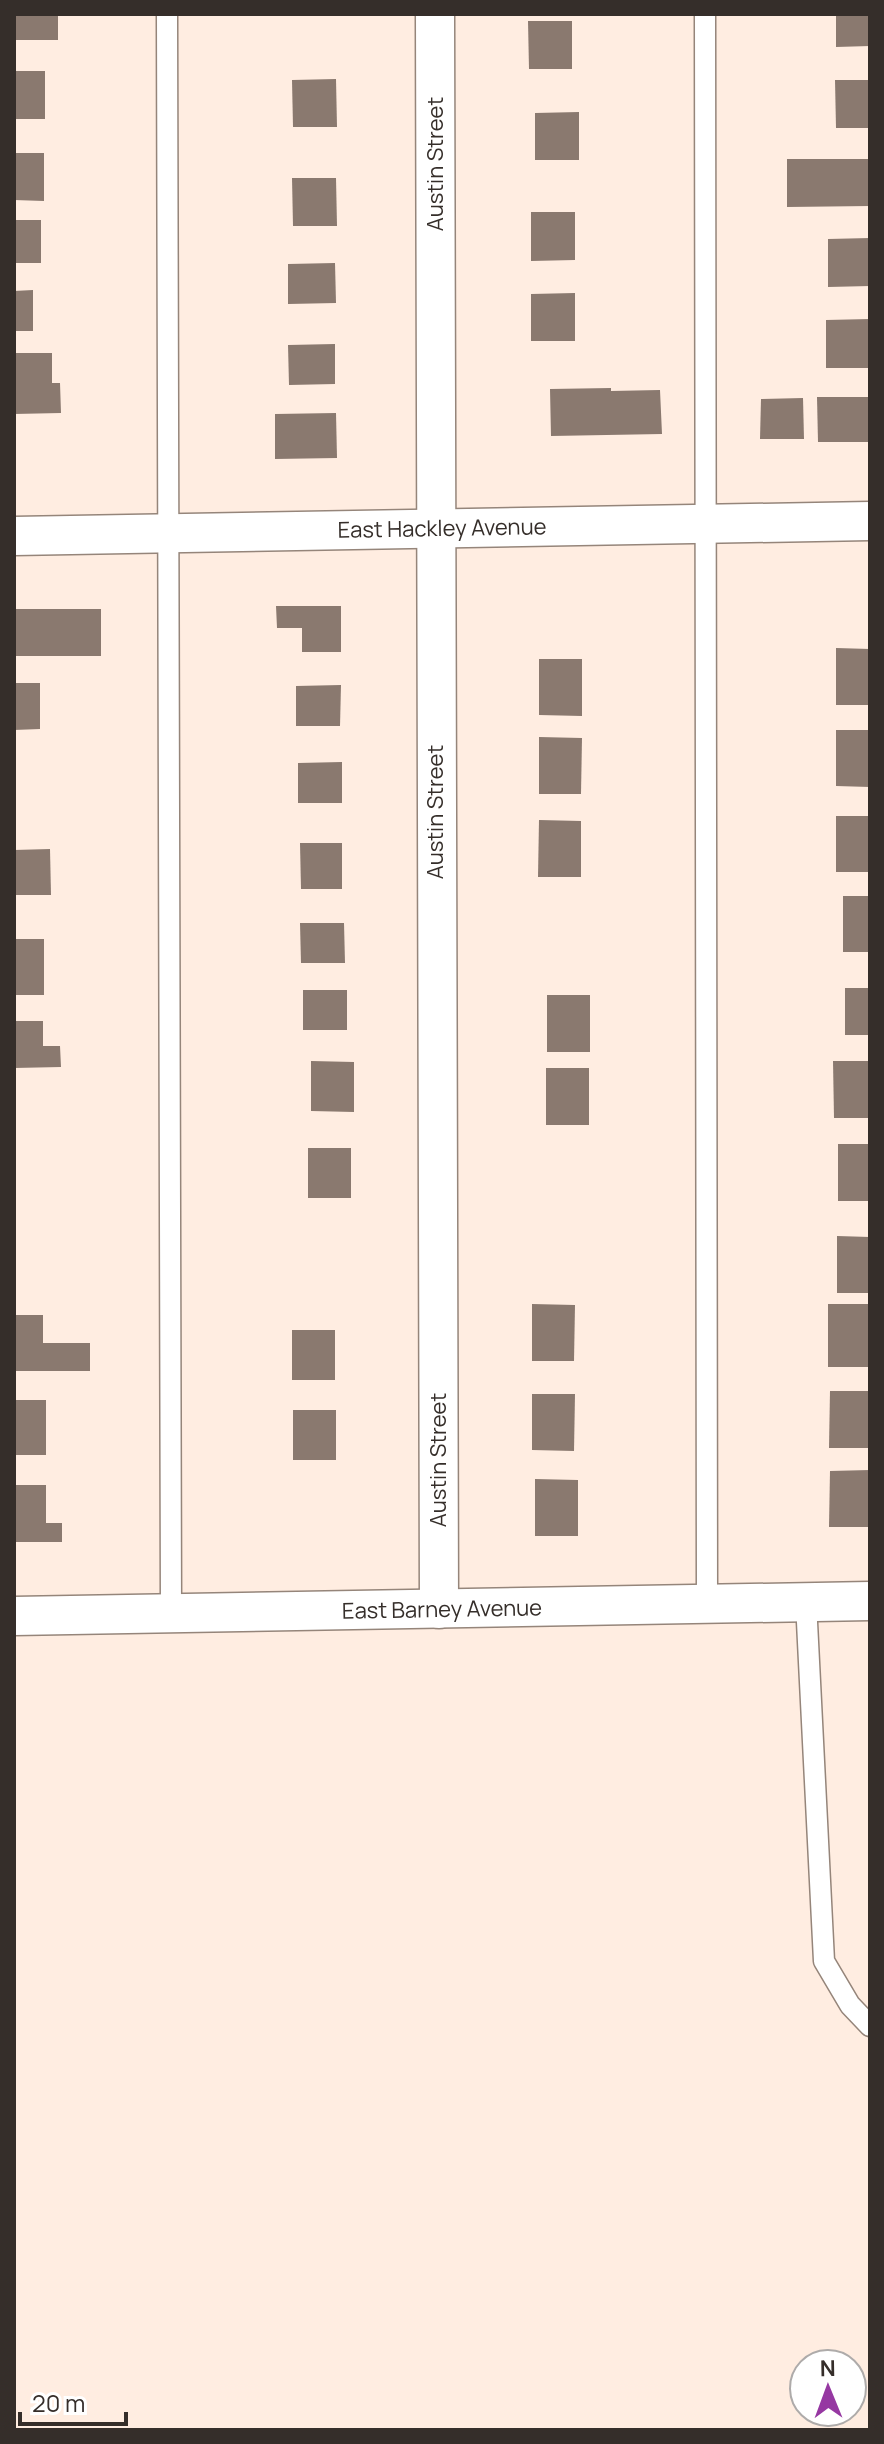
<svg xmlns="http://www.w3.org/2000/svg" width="884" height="2444" font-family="Manrope,sans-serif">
  <rect width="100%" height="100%" fill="#ffede1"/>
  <g fill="#8a796f">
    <rect x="14" y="14" width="44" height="26"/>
    <polygon points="836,14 870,14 870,46 836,47"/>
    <polygon points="528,21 572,21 572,69 529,69"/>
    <rect x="14" y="71" width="31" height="48"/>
    <polygon points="336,79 337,127 293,127 292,80"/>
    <polygon points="835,80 870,80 870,128 836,128"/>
    <polygon points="579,112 579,160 535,160 535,113"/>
    <polygon points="14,153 44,153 44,201 14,200"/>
    <polygon points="787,159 870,159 870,206 787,207"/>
    <polygon points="292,178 336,178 337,226 293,226"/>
    <polygon points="531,212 575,212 575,260 531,261"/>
    <rect x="14" y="220" width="27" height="43"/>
    <polygon points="870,238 870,286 828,287 828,239"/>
    <polygon points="335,263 336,303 288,304 288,264"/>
    <polygon points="33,290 33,331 14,331 14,291"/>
    <polygon points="575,293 575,341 531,341 531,294"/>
    <polygon points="870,319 870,368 826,368 826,320"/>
    <polygon points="335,344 335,384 289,385 288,345"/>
    <polygon points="14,353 52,353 52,383 60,383 61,413 14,414"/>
    <polygon points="611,388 611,391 660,390 662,434 551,436 550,389"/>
    <polygon points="817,397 868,397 869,442 818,442"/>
    <polygon points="803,398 804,439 760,439 761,399"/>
    <polygon points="336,413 337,458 275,459 275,414"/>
    <polygon points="276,606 341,606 341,652 302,652 302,628 277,628"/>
    <rect x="14" y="609" width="87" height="47"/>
    <polygon points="836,648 870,649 870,705 836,705"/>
    <polygon points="539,659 582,659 582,716 539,715"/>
    <polygon points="14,683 40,683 40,729 14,730"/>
    <polygon points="341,685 340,726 296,726 296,686"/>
    <polygon points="836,730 870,730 870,787 836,786"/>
    <polygon points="539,737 582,738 581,794 539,794"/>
    <polygon points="342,762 342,803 298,803 298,763"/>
    <rect x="836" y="816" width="34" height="56"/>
    <polygon points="539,820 581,821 581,877 538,877"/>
    <polygon points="300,843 342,843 342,889 301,889"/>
    <polygon points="50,849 51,895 14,895 14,850"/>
    <rect x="843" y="896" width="27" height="56"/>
    <polygon points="300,923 344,923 345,963 301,963"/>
    <rect x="14" y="939" width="30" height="56"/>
    <rect x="845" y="988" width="25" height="47"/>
    <rect x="303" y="990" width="44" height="40"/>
    <rect x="547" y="995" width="43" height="57"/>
    <polygon points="14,1021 43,1021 43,1046 60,1046 61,1067 14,1068"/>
    <polygon points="311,1061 354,1062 354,1112 311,1111"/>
    <polygon points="833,1061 870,1061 870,1118 834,1118"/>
    <rect x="546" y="1068" width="43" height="57"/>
    <rect x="838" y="1144" width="32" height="57"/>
    <rect x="308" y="1148" width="43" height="50"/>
    <polygon points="837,1236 870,1237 870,1293 837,1293"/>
    <polygon points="532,1304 575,1305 574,1361 532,1361"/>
    <rect x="828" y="1304" width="42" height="63"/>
    <polygon points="14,1315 43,1315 43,1343 90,1343 90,1371 14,1371"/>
    <rect x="292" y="1330" width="43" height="50"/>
    <polygon points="830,1391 870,1391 870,1448 829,1448"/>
    <polygon points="532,1394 575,1394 574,1451 532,1450"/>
    <rect x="14" y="1400" width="32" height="55"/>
    <rect x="293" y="1410" width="43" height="50"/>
    <polygon points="870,1470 870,1527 829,1527 830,1471"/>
    <polygon points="535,1479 578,1480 578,1536 535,1536"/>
    <polygon points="14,1485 46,1485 46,1523 62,1523 62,1542 14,1542"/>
  </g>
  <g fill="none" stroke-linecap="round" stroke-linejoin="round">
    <defs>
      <g id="lane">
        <polyline points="167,14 171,1614"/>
        <polyline points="705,14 707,1604"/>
        <polyline points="806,1602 824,1961 850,2005 870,2026"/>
      </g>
      <g id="street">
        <polyline points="435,14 439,1609"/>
        <polyline points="14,536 870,521"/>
        <polyline points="14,1616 870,1601"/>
      </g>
    </defs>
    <use href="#lane" stroke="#95857a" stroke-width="23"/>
    <use href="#street" stroke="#95857a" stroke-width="41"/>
    <use href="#lane" stroke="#fff" stroke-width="20"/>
    <use href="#street" stroke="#fff" stroke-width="38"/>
  </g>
  <g text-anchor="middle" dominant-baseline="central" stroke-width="7" stroke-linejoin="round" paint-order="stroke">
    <g font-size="22" fill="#352e2a" stroke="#fff">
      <text transform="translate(435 164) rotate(-90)">Austin Street</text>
      <text transform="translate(442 528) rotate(-1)">East Hackley Avenue</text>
      <text transform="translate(435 812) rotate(-90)">Austin Street</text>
      <text transform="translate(438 1460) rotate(-90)">Austin Street</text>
      <text transform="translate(442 1609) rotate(-1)">East Barney Avenue</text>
    </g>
  </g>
  <rect width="884" height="2444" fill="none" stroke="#352e2a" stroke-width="32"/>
  <g transform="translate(828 2388) rotate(359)"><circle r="38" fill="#ffffff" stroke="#aeabaa" stroke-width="2"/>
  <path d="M0-6L14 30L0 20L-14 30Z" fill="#9638a2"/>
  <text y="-12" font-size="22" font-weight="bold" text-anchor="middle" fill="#352e2a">N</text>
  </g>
  <path d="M20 2412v12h106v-12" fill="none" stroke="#352e2a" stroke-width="4"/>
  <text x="32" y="2412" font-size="24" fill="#352e2a" stroke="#ffffff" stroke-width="6" paint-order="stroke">20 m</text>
</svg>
